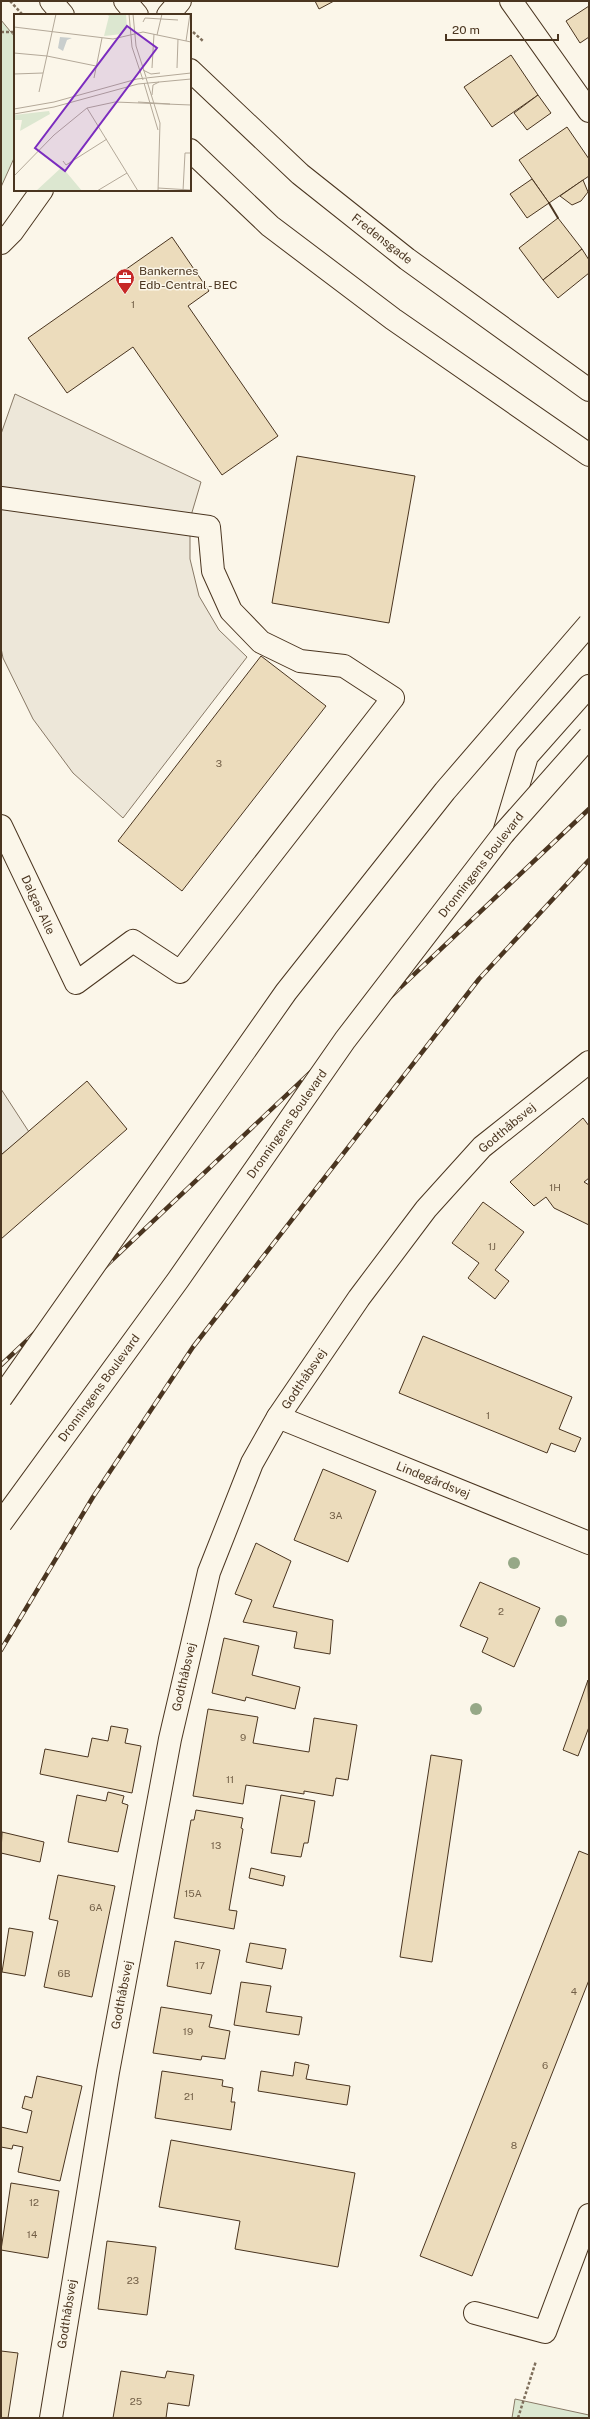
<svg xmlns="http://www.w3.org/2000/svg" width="590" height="2419" font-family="'Public Sans',sans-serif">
  <rect width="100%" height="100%" fill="#fbf6e9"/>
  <g fill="#dce7d0" stroke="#887966">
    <polygon points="1,20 15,37 15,156 1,187"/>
    <polygon points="515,2399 589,2415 589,2418 512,2418"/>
  </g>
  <g fill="#ede7d9" stroke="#887966">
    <polygon points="15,394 201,482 190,519 190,559 199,596 219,630 247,657 123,818 73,773 33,719 3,658 1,648 1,434"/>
    <polygon points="1,1089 29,1132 1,1155"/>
  </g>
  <g fill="#ecdcbc" stroke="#4a3520">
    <polygon points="315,1 334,1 319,9"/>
    <polygon points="589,6 589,37 580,43 566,21"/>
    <polygon points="511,55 538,95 492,127 464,87"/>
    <polygon points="538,95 551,113 527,130 514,113"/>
    <polygon points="567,127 589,159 589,176 549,203 519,160"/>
    <polygon points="532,179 549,203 527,218 510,194"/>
    <polygon points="583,180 588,192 581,201 572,205 560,196"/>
    <polygon points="558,218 582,249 543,280 519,248"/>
    <polygon points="172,237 209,291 188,306 278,436 222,475 133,347 67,393 28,338"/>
    <polygon points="582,249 589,260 589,273 558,298 543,280"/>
    <polygon points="297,456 415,476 389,623 272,603"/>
    <polygon points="261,656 326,706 182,891 118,841"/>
    <polygon points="87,1081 127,1129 1,1239 1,1155"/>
    <polygon points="583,1118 589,1126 589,1178 584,1182 589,1185 589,1225 554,1208 546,1197 534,1206 510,1182"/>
    <polygon points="483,1202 524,1232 495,1270 509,1281 495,1299 468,1278 479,1263 452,1243"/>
    <polygon points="423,1336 572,1397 559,1429 581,1438 575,1452 551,1443 547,1453 399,1393"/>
    <polygon points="323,1469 376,1491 348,1562 294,1540"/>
    <polygon points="256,1543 291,1561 273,1607 333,1620 330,1654 294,1648 297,1632 243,1622 252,1600 235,1594"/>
    <polygon points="480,1582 540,1608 514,1667 482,1652 488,1638 460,1626"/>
    <polygon points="224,1638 259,1646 252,1675 300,1687 295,1709 246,1697 245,1701 212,1693"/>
    <polygon points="588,1680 589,1727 578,1756 563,1750"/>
    <polygon points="208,1709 258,1717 253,1743 309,1752 314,1718 357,1725 348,1780 336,1778 333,1796 304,1791 304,1794 246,1785 243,1804 193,1796"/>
    <polygon points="111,1726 128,1729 125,1743 141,1746 132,1793 40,1774 45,1749 88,1757 92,1738 108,1741"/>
    <polygon points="431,1755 462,1760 432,1962 400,1957"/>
    <polygon points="108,1792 124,1796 122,1803 128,1805 118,1852 68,1842 77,1795 106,1801"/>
    <polygon points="281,1795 315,1801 308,1843 304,1843 301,1857 271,1853"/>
    <polygon points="196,1810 243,1818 241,1828 243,1829 229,1910 237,1911 234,1929 174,1918 191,1820 194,1820"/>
    <polygon points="2,1832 44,1842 40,1862 1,1853"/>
    <polygon points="579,1851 589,1855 589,1980 472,2276 420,2256"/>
    <polygon points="251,1868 285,1876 283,1886 249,1878"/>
    <polygon points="58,1875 115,1886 92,1997 44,1987 58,1921 49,1919"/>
    <polygon points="9,1928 33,1932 25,1976 2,1972"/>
    <polygon points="175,1941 220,1950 211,1994 167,1986"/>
    <polygon points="250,1943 286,1949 282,1969 246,1962"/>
    <polygon points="241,1982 271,1986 266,2012 302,2017 299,2035 234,2025"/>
    <polygon points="161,2007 212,2015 209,2027 230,2031 225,2059 202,2056 201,2060 153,2053"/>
    <polygon points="295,2062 309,2065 306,2079 350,2086 347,2105 258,2091 261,2071 293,2076"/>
    <polygon points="162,2071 223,2080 222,2086 233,2088 231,2102 235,2102 231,2130 155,2118"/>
    <polygon points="37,2076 82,2086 60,2181 18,2172 23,2147 13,2145 12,2149 1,2147 1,2127 27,2133 32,2111 22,2108 25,2096 32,2098"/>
    <polygon points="171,2140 355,2173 338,2267 235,2249 240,2221 159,2207"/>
    <polygon points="11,2183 59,2191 48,2258 1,2250"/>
    <polygon points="107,2241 156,2247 147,2315 98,2309"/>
    <polygon points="1,2351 18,2353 8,2418 1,2418"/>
    <polygon points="121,2371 165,2378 167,2371 194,2375 189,2406 168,2403 166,2418 113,2418"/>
  </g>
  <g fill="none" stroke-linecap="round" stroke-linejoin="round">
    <defs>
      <g id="minor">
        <polyline points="511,1 589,111"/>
        <polyline points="168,15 180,1"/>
        <polyline points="1,243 12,232 42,190"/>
        <polyline points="1,498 209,527 213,571 231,611 261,642 300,661 344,666 393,698 180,972 133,941 76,983 1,826"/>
        <polyline points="278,1417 589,1543"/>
        <polyline points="475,2313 545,2332 589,2215"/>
        <polyline points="51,2418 108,2072 170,1739 209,1572 252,1463 278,1417 359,1298 426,1209 482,1147 589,1062"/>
      </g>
      <g id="major">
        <polyline points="51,1 63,15"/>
        <polyline points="125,1 137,15"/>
        <polyline points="190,70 300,174 407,259 589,390"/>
        <polyline points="190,150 270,226 393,319 589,455"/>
        <polyline points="504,833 527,756 589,686"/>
      </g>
    </defs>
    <use href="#minor" stroke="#4a3520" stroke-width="24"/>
    <use href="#major" stroke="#4a3520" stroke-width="24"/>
    <g stroke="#7f6f5c" stroke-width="2.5" stroke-dasharray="3 2" stroke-linecap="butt">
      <polyline points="10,1 22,14"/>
      <polyline points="1,32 15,32"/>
      <polyline points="193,32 203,41"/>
      <polyline points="518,2418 536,2361"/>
    </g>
    <use href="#minor" stroke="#fbf6e9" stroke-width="22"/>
    <use href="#major" stroke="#fbf6e9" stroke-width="22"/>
    <defs>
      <g id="rail">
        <polyline points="1,1365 589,809"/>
        <polyline points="1,1650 93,1497 193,1347 479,979 589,860"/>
      </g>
    </defs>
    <use href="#rail" stroke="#4a3520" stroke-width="4.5"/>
    <use href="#rail" stroke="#fbf6e9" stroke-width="3" stroke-dasharray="9" stroke-linecap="butt"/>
    <defs>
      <g id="major-bridge">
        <polyline points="1,1398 286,992 445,791 589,624"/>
        <polyline points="1,1523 178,1280 345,1040 504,833 589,737"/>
      </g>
    </defs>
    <use href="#major-bridge" stroke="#4a3520" stroke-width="24" stroke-linecap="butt"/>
    <use href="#major-bridge" stroke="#fbf6e9" stroke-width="22"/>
    <polyline stroke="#4a3520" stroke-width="2" points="549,203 558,218"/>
  </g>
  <g fill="#96a887">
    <circle cx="514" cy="1563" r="6"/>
    <circle cx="561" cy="1621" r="6"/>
    <circle cx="476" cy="1709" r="6"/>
  </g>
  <defs>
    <symbol id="office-pin" viewBox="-11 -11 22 30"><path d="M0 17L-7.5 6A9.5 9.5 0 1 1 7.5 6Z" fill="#c62828" stroke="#fbf6e9"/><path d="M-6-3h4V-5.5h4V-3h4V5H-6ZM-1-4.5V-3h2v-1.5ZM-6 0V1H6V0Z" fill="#fff"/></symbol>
  </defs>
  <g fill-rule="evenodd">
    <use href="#office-pin" x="114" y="267" width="22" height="30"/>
  </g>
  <g text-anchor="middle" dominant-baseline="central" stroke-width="3" stroke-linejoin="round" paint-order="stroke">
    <g font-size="10" fill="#725f47">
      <text x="133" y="304">1</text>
      <text x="219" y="763">3</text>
      <text x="555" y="1187">1H</text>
      <text x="492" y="1246">1J</text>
      <text x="488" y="1415">1</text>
      <text x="336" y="1515">3A</text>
      <text x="501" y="1611">2</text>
      <text x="243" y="1737">9</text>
      <text x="230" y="1779">11</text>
      <text x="216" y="1845">13</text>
      <text x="193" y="1893">15A</text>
      <text x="96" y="1907">6A</text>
      <text x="200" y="1965">17</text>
      <text x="64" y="1973">6B</text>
      <text x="574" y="1991">4</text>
      <text x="188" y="2031">19</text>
      <text x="545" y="2065">6</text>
      <text x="189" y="2096">21</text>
      <text x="514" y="2145">8</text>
      <text x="34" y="2202">12</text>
      <text x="32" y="2234">14</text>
      <text x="133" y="2280">23</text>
      <text x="136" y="2401">25</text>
    </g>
    <g font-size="12" fill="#4a3520" stroke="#fbf6e9">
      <text transform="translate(382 239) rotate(38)">Fredensgade</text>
      <text transform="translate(481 865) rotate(-52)">Dronningens Boulevard</text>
      <text transform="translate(38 905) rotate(65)">Dalgas Alle</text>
      <text transform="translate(287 1124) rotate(-55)">Dronningens Boulevard</text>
      <text transform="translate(507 1128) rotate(-40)">Godthåbsvej</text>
      <text transform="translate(304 1379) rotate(-56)">Godthåbsvej</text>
      <text transform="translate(99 1388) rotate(-54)">Dronningens Boulevard</text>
      <text transform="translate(433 1480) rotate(22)">Lindegårdsvej</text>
      <text transform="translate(184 1677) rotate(-77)">Godthåbsvej</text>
      <text transform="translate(122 1995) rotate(-79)">Godthåbsvej</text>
      <text transform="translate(67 2314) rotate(-81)">Godthåbsvej</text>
    </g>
    <g font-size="12" fill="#4a3520" stroke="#fbf6e9" text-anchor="start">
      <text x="139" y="271">Bankernes<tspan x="139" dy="14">Edb-Central - BEC</tspan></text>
    </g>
  </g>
  <g transform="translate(14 14)">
    <rect width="177" height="177" fill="#fbf6e9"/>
    <path d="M92,0H112L113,14L108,20L90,22L95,2ZM35,97L36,100L6,117L8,106H0V101ZM48,153L68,177H22Z" fill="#dce7d0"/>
    <path d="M46,23L58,24L53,26L49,37L44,34Z" fill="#c9cecd"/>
    <path fill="none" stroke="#b4a999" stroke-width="1" d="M115,0L118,33L129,66M119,0L122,32L132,63M129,8L131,4L164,6M0,13L99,25L129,18L177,28M143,21L148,0M172,27L176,0M0,39L33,42L82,52M138,54L140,20M163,54L164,25M129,56L137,60L146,59M0,60L29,59M80,64L88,24M132,64L146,109L144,177M130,69L144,116M25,78L42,0M138,81L139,71L145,68M124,88L156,90M73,94L124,177M0,95L40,88L123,65L177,59M0,100L40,93L124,70L177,65M49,147L52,151L93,125M0,162L40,121L73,94L101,88L177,91M144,174L177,176M83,177L113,159M169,177L171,139H177"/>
    <path fill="#7b2cbf" fill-opacity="0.15" stroke="#7b2cbf" stroke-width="2" d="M113,12L143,34L51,157L21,134Z"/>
    <rect width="177" height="177" fill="none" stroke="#4a3520" stroke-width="2"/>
  </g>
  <rect width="590" height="2419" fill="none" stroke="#4a3520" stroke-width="4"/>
  <path d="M446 34v6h112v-6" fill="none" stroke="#4a3520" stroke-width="2"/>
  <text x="452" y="34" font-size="12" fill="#4a3520" stroke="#fbf6e9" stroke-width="3" paint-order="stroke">20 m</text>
</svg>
